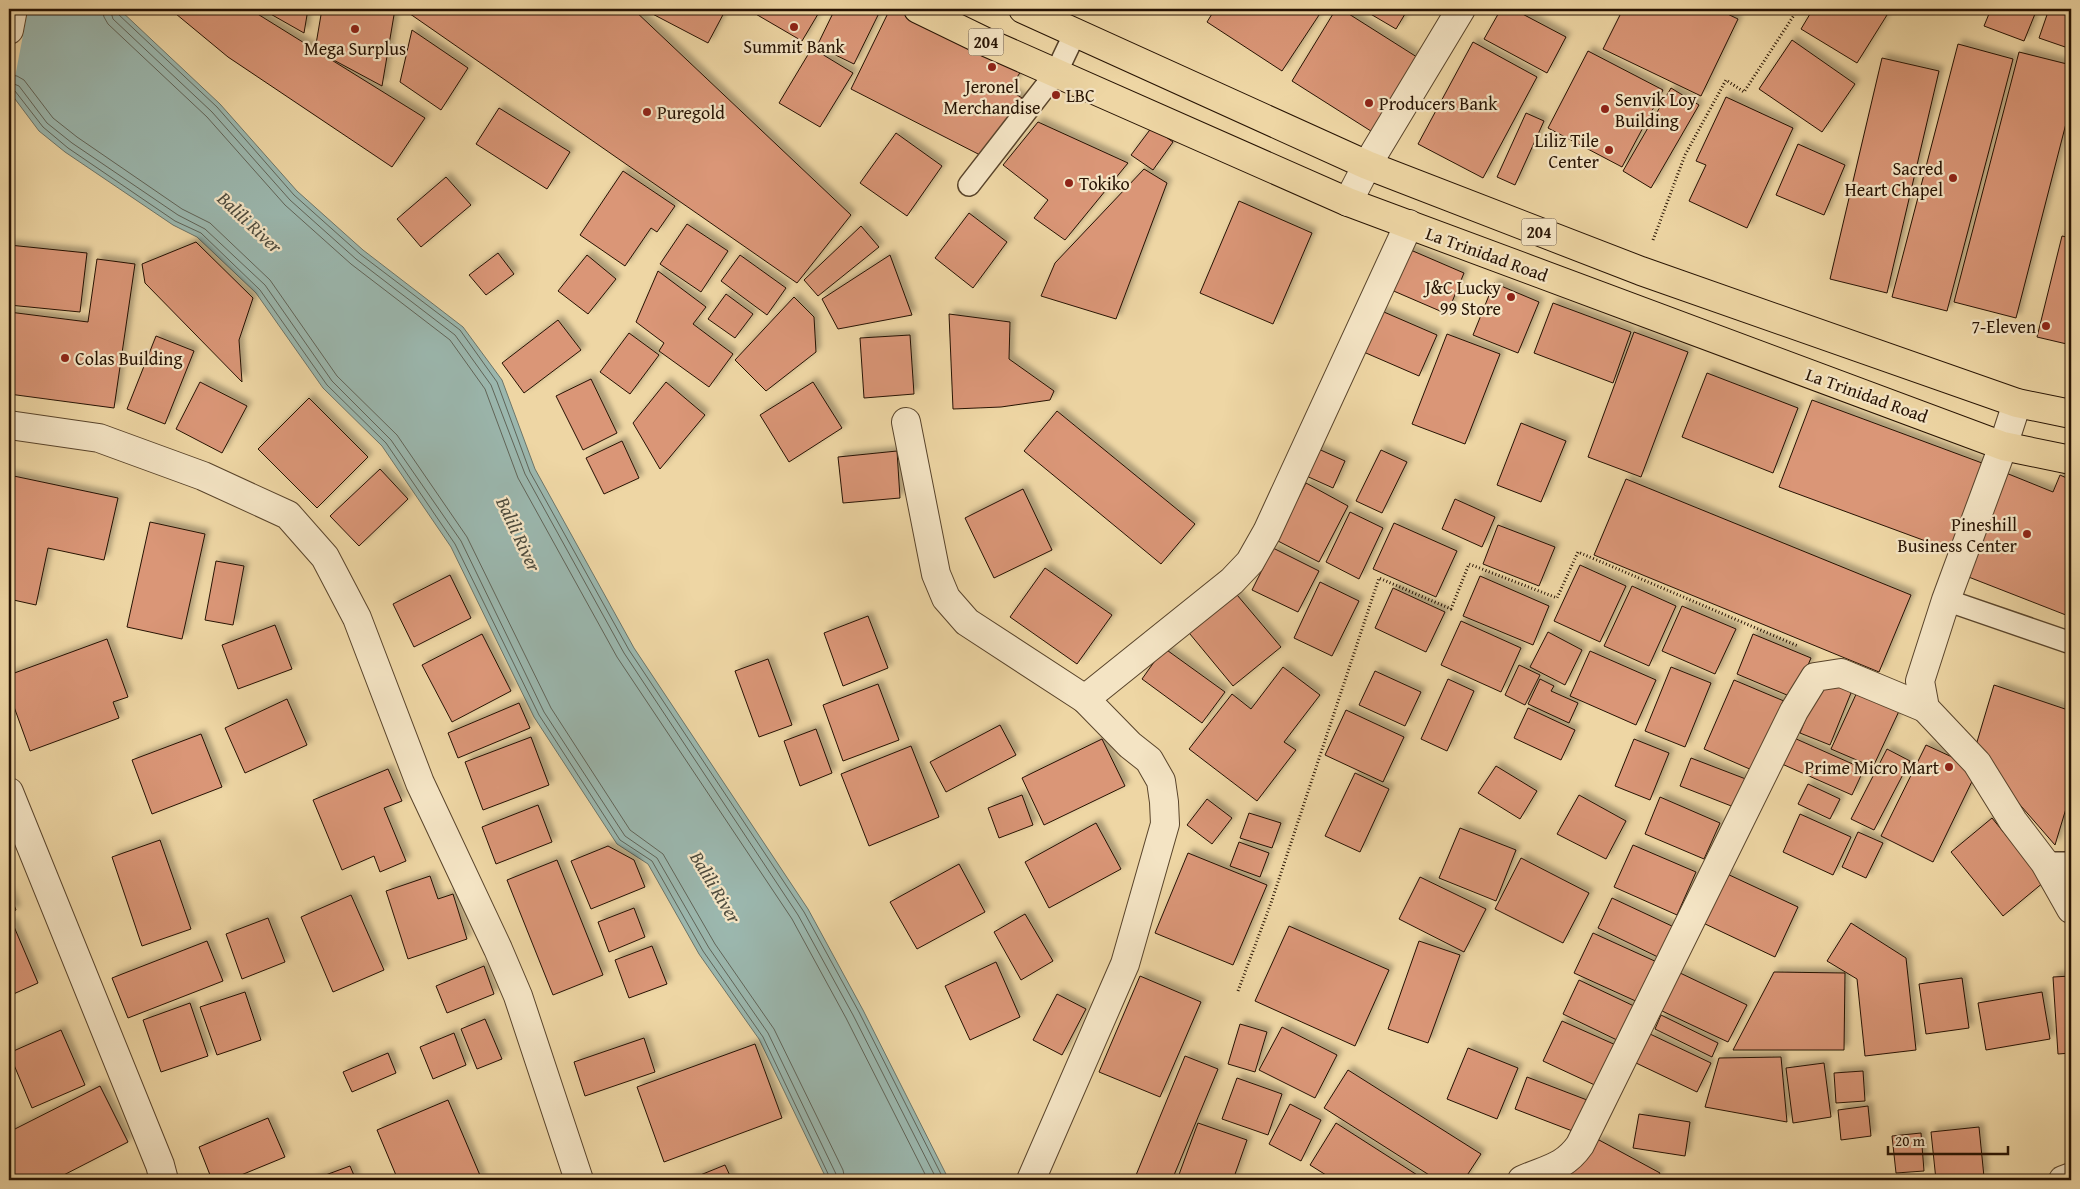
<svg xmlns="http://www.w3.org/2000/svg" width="2080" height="1189" font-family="'Gentium Book Plus',serif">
  <defs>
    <filter id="shadow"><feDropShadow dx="4.5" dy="-4.5" stdDeviation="2.5" flood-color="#0004"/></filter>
  </defs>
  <rect width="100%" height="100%" fill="#eed6a4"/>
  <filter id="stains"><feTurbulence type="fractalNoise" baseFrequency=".004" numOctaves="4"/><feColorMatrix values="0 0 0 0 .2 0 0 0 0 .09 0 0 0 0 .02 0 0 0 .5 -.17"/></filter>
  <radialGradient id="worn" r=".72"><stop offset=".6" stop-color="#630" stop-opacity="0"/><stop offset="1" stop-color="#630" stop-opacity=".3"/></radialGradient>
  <polygon fill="#9bb7ae" stroke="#6c7569" points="9,9 119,9 220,104 297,191 363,250 463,327 502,380 535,469 634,648 808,909 863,1010 949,1180 827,1180 759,1039 699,954 648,864 617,844 534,717 451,547 382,446 323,388 256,293 197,237 173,225 65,152 39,131 9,91"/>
  <polygon fill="#eed6a4" points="9,9 28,9 11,98 9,95"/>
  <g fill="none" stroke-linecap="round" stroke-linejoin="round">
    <g stroke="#606458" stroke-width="1">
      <polyline points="102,9 104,17 108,24 207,117 285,205 351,264 450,340 485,389 518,478 617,657 792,919 846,1018 928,1180"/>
      <polyline points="110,9 113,19 212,112 290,200 356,259 455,335 491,385 525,474 624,653 798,915 853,1015 937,1180"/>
      <polyline points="116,9 118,14 217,107 294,195 360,254 460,330 497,382 530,472 629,650 804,912 859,1012 944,1180"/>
      <polyline points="9,75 17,76 24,80 53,118 77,137 182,209 210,223 270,280 337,376 397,435 467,537 551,708 630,830 663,854 715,944 774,1029 843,1170 845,1180"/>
      <polyline points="9,82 19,86 47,123 72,143 178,215 205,229 265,285 332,381 391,440 461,541 544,712 625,836 657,858 709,948 768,1033 836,1174 838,1180"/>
      <polyline points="9,89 15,91 43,127 68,148 175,221 201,233 260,290 327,385 386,443 455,544 539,715 620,840 652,861 703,951 763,1037 831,1180"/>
    </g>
  </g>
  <g fill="#da9677" stroke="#261202" filter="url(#shadow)">
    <polygon points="170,9 259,9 256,13 425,118 392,167 228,57"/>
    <polygon points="269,9 308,9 304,33 267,12"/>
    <polygon points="322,9 395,9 382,86 315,50"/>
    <polygon points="403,9 633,9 851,215 797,283"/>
    <polygon points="643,9 726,9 708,43"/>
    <polygon points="756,9 821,9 802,41 754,13"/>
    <polygon points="835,9 881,9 854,64 817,46"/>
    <polygon points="890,9 895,9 1021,71 1009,90 1027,101 984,157 851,89"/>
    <polygon points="1215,9 1323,9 1282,71 1207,22"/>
    <polygon points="1336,9 1341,9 1420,59 1374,133 1292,81"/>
    <polygon points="1362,9 1408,9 1396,29"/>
    <polygon points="1501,9 1513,9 1566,37 1547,73 1484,39"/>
    <polygon points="1623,9 1717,9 1738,19 1701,96 1603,49"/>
    <polygon points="1813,9 1877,9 1887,15 1857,63 1801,29"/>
    <polygon points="1991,9 2037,9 2024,41 1984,26"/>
    <polygon points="2049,9 2071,9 2071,49 2039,38"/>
    <polygon points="412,30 468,68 441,110 400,82"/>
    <polygon points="1792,40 1855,84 1822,132 1759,89"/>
    <polygon points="1473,42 1537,77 1483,178 1418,144"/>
    <polygon points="1958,44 2013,59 1947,311 1892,297"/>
    <polygon points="812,48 853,73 820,127 779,103"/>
    <polygon points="1588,51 1663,90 1622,167 1548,128"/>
    <polygon points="2019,52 2071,65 2071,104 2016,318 1954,302"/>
    <polygon points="1882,58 1939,71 1887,293 1830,279"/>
    <polygon points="1671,88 1699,105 1651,188 1623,171"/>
    <polygon points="1726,97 1793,128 1747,228 1689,201 1706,165 1696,161"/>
    <polygon points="499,108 570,152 547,189 476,144"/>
    <polygon points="1526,113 1544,121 1515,185 1497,177"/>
    <polygon points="1038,122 1128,163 1065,240 1034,218 1048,200 1003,165"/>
    <polygon points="1152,127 1173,142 1153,170 1131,155"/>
    <polygon points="896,133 942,166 907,216 860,183"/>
    <polygon points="1798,144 1845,165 1824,215 1776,195"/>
    <polygon points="1144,169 1167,183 1116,319 1041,296 1055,263"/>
    <polygon points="623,171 675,206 657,232 651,228 625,266 580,235"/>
    <polygon points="446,177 471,205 421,247 397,219"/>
    <polygon points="1239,201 1312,233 1273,324 1200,293"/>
    <polygon points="969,213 1007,242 973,288 935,258"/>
    <polygon points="687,224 728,251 701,292 660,264"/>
    <polygon points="861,226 879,247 818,296 804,280"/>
    <polygon points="2062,236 2071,238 2071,345 2037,337"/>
    <polygon points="196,242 253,298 239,340 242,382 145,283 142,264"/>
    <polygon points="9,245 87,253 80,312 9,305"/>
    <polygon points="1406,248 1464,273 1447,314 1389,289"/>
    <polygon points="498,253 514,274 486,295 469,275"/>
    <polygon points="587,255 616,279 588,314 558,291"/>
    <polygon points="740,255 786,288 767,315 721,281"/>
    <polygon points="890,255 912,315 838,329 822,299"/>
    <polygon points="97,259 135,264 114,408 9,394 9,312 88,322"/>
    <polygon points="658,271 706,307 693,324 733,354 709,387 659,351 664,343 636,322"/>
    <polygon points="1494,283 1539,302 1518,353 1473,335"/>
    <polygon points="726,294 753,314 735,338 708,319"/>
    <polygon points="794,297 814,317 816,352 766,391 735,360"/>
    <polygon points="1553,303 1631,332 1613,383 1534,353"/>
    <polygon points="1377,309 1437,335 1419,376 1359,350"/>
    <polygon points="949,314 1010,322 1009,359 1054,391 1050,400 1001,407 953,409"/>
    <polygon points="558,320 581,350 524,393 502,363"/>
    <polygon points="1634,332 1688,352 1641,477 1588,457"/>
    <polygon points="629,333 659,355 630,394 600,372"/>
    <polygon points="1447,334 1500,354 1465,444 1412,424"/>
    <polygon points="910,335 914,394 864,398 860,338"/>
    <polygon points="156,336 194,351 165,424 127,409"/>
    <polygon points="1707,373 1798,408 1773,473 1682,437"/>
    <polygon points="591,379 617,433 583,450 556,396"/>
    <polygon points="200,382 247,406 222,453 176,429"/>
    <polygon points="666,382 705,415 660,469 633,423"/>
    <polygon points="813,382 842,428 789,462 760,415"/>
    <polygon points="309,398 368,457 317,508 258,449"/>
    <polygon points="1812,400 1982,463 1950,550 1779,487"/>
    <polygon points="1057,411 1195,524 1161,564 1024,451"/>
    <polygon points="1521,423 1566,441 1541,502 1497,485"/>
    <polygon points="622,441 639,478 604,494 586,458"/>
    <polygon points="1314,447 1345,461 1333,488 1302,474"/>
    <polygon points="1381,450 1407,462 1382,513 1356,501"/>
    <polygon points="897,451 900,498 843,503 838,457"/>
    <polygon points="380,469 408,499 359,546 330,516"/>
    <polygon points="2006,473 2053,492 2060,475 2071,480 2071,617 1966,576"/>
    <polygon points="9,475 118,498 104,560 48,548 36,605 9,599"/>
    <polygon points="1626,479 1911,595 1879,672 1594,555"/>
    <polygon points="1306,483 1348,506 1319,562 1276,540"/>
    <polygon points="1023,489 1052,550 994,578 965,518"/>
    <polygon points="1455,499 1495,517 1482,547 1442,529"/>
    <polygon points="1350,512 1383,528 1359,579 1326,562"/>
    <polygon points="150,522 205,534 182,639 127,627"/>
    <polygon points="1394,523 1457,551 1436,597 1373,569"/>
    <polygon points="1498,525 1555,547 1539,586 1483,564"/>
    <polygon points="1273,548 1319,571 1298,612 1252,590"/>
    <polygon points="216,561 244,566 233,625 205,620"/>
    <polygon points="1580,565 1626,586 1600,642 1554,621"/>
    <polygon points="1045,568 1112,615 1077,664 1010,617"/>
    <polygon points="450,575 471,618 414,647 393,604"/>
    <polygon points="1480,576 1549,606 1533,645 1463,616"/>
    <polygon points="1320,582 1359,601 1332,656 1294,638"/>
    <polygon points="1632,586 1676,606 1649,666 1604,646"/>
    <polygon points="1393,588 1445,612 1426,652 1375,628"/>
    <polygon points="1232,589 1281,647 1233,686 1185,628"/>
    <polygon points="1682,606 1736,629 1715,674 1662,651"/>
    <polygon points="868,616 888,668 843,686 824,633"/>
    <polygon points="1461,621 1521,648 1501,692 1441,665"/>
    <polygon points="275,625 292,669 238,689 222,645"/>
    <polygon points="1548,632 1582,650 1565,685 1530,667"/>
    <polygon points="482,634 511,691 452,722 422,665"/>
    <polygon points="1753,634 1811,658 1794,698 1737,674"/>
    <polygon points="107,639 128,697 113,702 119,718 30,751 9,693 9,675"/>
    <polygon points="1164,648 1225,692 1202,723 1142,679"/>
    <polygon points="1590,651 1656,680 1636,725 1570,696"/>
    <polygon points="768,659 792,725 759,737 735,671"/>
    <polygon points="1519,665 1540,675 1525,705 1505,695"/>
    <polygon points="1283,667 1320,695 1284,742 1296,750 1257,801 1189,749 1232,694 1251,709"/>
    <polygon points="1671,667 1711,683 1685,747 1645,731"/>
    <polygon points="1375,671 1421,692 1405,726 1359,705"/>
    <polygon points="1448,679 1474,691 1447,751 1421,739"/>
    <polygon points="1540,679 1554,686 1551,691 1578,703 1569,723 1528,704"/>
    <polygon points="1734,680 1791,704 1761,774 1704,749"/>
    <polygon points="1832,680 1853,688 1830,745 1800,733 1818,688"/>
    <polygon points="878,684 899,740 843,761 823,705"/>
    <polygon points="1994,685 2071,711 2071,792 2055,845 1974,752"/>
    <polygon points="1858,690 1900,709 1873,767 1831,749"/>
    <polygon points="287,699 307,745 245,773 225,728"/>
    <polygon points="519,703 530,728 458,758 448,733"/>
    <polygon points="1528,708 1575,730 1561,760 1514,738"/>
    <polygon points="1346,710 1404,737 1383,782 1325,755"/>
    <polygon points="1000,725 1016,755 946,792 930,762"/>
    <polygon points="816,729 832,773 800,786 784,741"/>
    <polygon points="201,734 222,787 152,814 132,760"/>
    <polygon points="531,737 549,785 483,810 465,762"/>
    <polygon points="1794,738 1864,769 1852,795 1782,764"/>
    <polygon points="1102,739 1125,786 1044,825 1022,778"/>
    <polygon points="1634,739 1669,753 1650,800 1615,786"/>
    <polygon points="1926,745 1978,769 1933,862 1881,836"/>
    <polygon points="911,746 939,817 869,846 841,774"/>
    <polygon points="1887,749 1910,761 1874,830 1851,819"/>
    <polygon points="1691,758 1751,781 1739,809 1680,786"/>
    <polygon points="1496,766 1537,791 1520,819 1478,793"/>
    <polygon points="388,769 402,801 384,808 406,861 380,872 374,856 342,870 313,800"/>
    <polygon points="1355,773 1389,789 1360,852 1325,836"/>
    <polygon points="1808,784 1840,799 1830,819 1798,804"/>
    <polygon points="1022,795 1033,825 999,838 988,808"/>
    <polygon points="1579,795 1626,821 1606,859 1557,834"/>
    <polygon points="1660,797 1720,823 1704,859 1645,834"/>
    <polygon points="1207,799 1232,818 1212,844 1187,825"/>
    <polygon points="538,805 552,842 496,864 482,827"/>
    <polygon points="1249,813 1281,823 1272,848 1240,838"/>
    <polygon points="1800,814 1851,837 1833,875 1783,852"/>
    <polygon points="1992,818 2044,882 2003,916 1951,852"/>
    <polygon points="1096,823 1121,869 1049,908 1025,862"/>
    <polygon points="1460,828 1516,850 1496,901 1439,878"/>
    <polygon points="1858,832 1883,843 1866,878 1842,867"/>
    <polygon points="160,840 191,929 142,946 112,857"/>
    <polygon points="1239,842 1269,853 1260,877 1230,866"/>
    <polygon points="1633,845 1696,872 1677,915 1614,887"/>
    <polygon points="608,846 634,860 645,887 591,909 571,861"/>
    <polygon points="1188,853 1267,885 1233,965 1155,933"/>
    <polygon points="1521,858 1589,893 1563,943 1495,909"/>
    <polygon points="557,860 603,975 553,995 507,880"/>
    <polygon points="959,864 985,912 917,949 890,902"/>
    <polygon points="1725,873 1798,907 1775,957 1701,922"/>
    <polygon points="430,876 438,899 453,894 467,939 408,959 386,891"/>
    <polygon points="1420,877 1486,909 1464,952 1399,919"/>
    <polygon points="9,892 16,910 9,913"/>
    <polygon points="351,895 384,970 333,992 301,917"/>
    <polygon points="1612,898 1674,927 1660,958 1598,928"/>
    <polygon points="634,908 645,937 609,952 598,922"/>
    <polygon points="1025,914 1053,961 1021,980 994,932"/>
    <polygon points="268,918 285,962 242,979 226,934"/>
    <polygon points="12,922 38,983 9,996 9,924"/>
    <polygon points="1851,923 1906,958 1916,1050 1865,1056 1857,979 1827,961"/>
    <polygon points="1289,926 1389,970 1355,1046 1255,1001"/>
    <polygon points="1593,933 1659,963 1640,1003 1574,973"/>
    <polygon points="207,941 223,981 128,1018 112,978"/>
    <polygon points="1419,941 1460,955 1428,1043 1388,1029"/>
    <polygon points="652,946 667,984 629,998 615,960"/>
    <polygon points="996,962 1020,1017 970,1040 945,986"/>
    <polygon points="484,966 494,994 447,1013 436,986"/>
    <polygon points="1678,972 1747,1005 1728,1042 1660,1010"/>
    <polygon points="1774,972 1845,973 1844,1050 1733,1050"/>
    <polygon points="1140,976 1201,1002 1160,1097 1099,1072"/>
    <polygon points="2071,976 2071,1053 2058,1054 2053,977"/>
    <polygon points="1962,978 1969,1028 1926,1034 1919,984"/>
    <polygon points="1579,980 1636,1007 1619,1041 1563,1014"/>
    <polygon points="245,992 261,1040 217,1055 200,1007"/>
    <polygon points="2042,992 2050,1039 1986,1050 1978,1003"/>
    <polygon points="1057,994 1086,1009 1062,1055 1033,1040"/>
    <polygon points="190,1003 208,1056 161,1072 143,1020"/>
    <polygon points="1661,1015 1718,1043 1712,1057 1655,1029"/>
    <polygon points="485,1019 502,1059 477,1069 461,1029"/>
    <polygon points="1562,1021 1618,1046 1599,1087 1543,1061"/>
    <polygon points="1240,1024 1267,1032 1255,1072 1228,1064"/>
    <polygon points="1282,1027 1337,1055 1315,1098 1259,1070"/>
    <polygon points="61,1030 85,1085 32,1108 9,1053"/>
    <polygon points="454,1033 466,1065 433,1079 420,1047"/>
    <polygon points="1650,1034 1711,1063 1697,1092 1636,1063"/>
    <polygon points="644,1038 655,1072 585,1096 574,1062"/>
    <polygon points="755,1044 782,1118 664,1162 637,1087"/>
    <polygon points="1468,1048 1518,1068 1497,1119 1447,1099"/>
    <polygon points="388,1053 396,1073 352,1092 343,1072"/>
    <polygon points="1185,1056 1218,1069 1172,1180 1134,1180"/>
    <polygon points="1781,1057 1787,1122 1705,1107 1719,1058"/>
    <polygon points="1824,1063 1831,1117 1793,1123 1786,1068"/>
    <polygon points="1348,1070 1481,1154 1464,1180 1437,1180 1324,1108"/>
    <polygon points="1863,1071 1865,1101 1836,1103 1834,1073"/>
    <polygon points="1527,1077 1587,1100 1575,1132 1515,1109"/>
    <polygon points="1237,1078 1282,1094 1268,1135 1222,1119"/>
    <polygon points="100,1086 128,1142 54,1180 9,1180 9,1132"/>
    <polygon points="448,1100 482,1180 398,1180 377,1130"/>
    <polygon points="1290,1104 1321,1120 1301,1161 1269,1144"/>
    <polygon points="1868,1106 1871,1136 1841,1140 1838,1110"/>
    <polygon points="1639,1114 1690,1122 1685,1156 1633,1148"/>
    <polygon points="268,1118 285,1157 229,1180 212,1180 199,1147"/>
    <polygon points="1198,1123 1247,1140 1233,1180 1177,1180"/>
    <polygon points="1336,1123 1425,1180 1334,1180 1310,1165"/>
    <polygon points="1979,1127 1984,1177 1936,1180 1931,1132"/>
    <polygon points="1921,1133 1924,1171 1896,1173 1892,1136"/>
    <polygon points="1599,1140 1660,1173 1656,1180 1545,1180"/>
    <polygon points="725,1165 732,1180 688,1180"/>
    <polygon points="350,1166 356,1180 312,1180"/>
  </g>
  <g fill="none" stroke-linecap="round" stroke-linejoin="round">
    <defs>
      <g id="lane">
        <polyline points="969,185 1056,73 1075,33"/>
        <polyline points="1946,600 2071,643"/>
        <polyline points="2045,863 2071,863"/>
      </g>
      <g id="street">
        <polyline points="9,30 13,9"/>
        <polyline points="1348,202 1367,165 1461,9"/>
        <polyline points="2017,403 2003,446 1946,600 1920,681 1925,708 1977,763 2013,821 2045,863 2071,909"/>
        <polyline points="906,422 936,574 946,598 967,622 1085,699 1130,745 1149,760 1161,781 1164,802 1165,824 1125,964 1031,1180"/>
        <polyline points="9,425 99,438 203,476 288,515 325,557 357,618 420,783 498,949 518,996 579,1180"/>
        <polyline points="1085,699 1232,581 1250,562 1267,532 1409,224"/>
        <polyline points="9,792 160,1165 164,1180"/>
        <path d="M1522,1180C1546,1169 1564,1168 1580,1145L1794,711L1815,677L1841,673L1925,708"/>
        <polyline points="2063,1180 2071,1177"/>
      </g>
      <g id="highway">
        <polyline points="918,9 988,43 1348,202 2003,446 2071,460"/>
        <polyline points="1023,9 1367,165 1641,271 2017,403 2071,414"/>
      </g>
    </defs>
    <use href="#lane" stroke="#58432a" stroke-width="24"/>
    <use href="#street" stroke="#58432a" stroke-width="30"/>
    <use href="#highway" stroke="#261202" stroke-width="30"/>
    <g stroke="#261202" stroke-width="3" stroke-dasharray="1 2.5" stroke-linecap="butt">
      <polyline points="1653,240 1685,155 1726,80 1744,92 1798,9"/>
      <polyline points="1238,991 1271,903 1379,578 1451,609 1469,564 1557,598 1578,552 1798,646"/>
    </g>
    <use href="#lane" stroke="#f4e4c4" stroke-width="21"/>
    <use href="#street" stroke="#f4e4c4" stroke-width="28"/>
    <use href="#highway" stroke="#eed6a4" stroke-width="28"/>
  </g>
  <g fill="#8f2418" stroke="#f4e4c4" stroke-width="2">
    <circle cx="794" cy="27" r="5"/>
    <circle cx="355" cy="29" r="5"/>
    <circle cx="992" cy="67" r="5"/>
    <circle cx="1056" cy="95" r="5"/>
    <circle cx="1369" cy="103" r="5"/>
    <circle cx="1605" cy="109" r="5"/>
    <circle cx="647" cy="112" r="5"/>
    <circle cx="1609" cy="150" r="5"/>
    <circle cx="1953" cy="178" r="5"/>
    <circle cx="1069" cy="183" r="5"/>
    <circle cx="1511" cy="297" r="5"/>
    <circle cx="2046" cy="326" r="5"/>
    <circle cx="65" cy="358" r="5"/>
    <circle cx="2027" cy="534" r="5"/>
    <circle cx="1949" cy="767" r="5"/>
  </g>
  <g text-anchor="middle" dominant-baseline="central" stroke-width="4.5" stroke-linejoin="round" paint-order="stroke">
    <g fill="#f4e4c4" stroke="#64513c" stroke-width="1">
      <rect x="968.5" y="28.5" width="35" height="27" rx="4"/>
      <rect x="1521.5" y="218.5" width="35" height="27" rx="4"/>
    </g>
    <g font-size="16" font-weight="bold" fill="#261202">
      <text x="986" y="42">204</text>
      <text x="1539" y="232">204</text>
    </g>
    <g font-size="18" fill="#261202" stroke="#f4e4c4" text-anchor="start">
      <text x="794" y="46" text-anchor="middle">Summit Bank</text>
      <text x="355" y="48" text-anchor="middle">Mega Surplus</text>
      <text x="992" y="86" text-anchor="middle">Jeronel<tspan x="992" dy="21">Merchandise</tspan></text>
      <text x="1066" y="95">LBC</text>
      <text x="1615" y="99">Senvik Loy<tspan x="1615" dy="21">Building</tspan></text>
      <text x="1379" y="103">Producers Bank</text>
      <text x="657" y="112">Puregold</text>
      <text x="1599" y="140" text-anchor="end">Liliz Tile<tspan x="1599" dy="21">Center</tspan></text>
      <text x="1943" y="168" text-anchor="end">Sacred<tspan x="1943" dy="21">Heart Chapel</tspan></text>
      <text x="1079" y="183">Tokiko</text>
      <text x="1501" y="287" text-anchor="end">J&amp;C Lucky<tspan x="1501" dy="21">99 Store</tspan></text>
      <text x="2036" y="326" text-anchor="end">7-Eleven</text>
      <text x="75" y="358">Colas Building</text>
      <text x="2017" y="524" text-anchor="end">Pineshill<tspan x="2017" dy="21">Business Center</tspan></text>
      <text x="1939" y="767" text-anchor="end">Prime Micro Mart</text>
    </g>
    <g font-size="18" fill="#261202" stroke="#f4e4c4">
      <text transform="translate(1487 254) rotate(20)">La Trinidad Road</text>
      <text transform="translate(1867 395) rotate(20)">La Trinidad Road</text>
    </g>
    <g font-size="19" font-style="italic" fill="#4f4c3e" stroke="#f4e4c4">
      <text transform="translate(250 222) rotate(43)">Balili River</text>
      <text transform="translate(519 534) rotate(65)">Balili River</text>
      <text transform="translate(716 887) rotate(59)">Balili River</text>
    </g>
  </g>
  <rect width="2080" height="1189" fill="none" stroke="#eed6a4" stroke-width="30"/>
  <rect x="10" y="10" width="2060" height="1169" fill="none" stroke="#261202" stroke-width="2.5"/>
  <rect x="15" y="15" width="2050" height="1159" fill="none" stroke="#261202"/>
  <path d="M1888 1146v8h120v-8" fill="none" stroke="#261202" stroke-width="2.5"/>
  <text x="1895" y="1146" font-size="15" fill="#261202" stroke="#f4e4c4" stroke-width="4" paint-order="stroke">20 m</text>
  <rect width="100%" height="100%" filter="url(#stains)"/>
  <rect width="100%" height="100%" fill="url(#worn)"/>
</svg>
